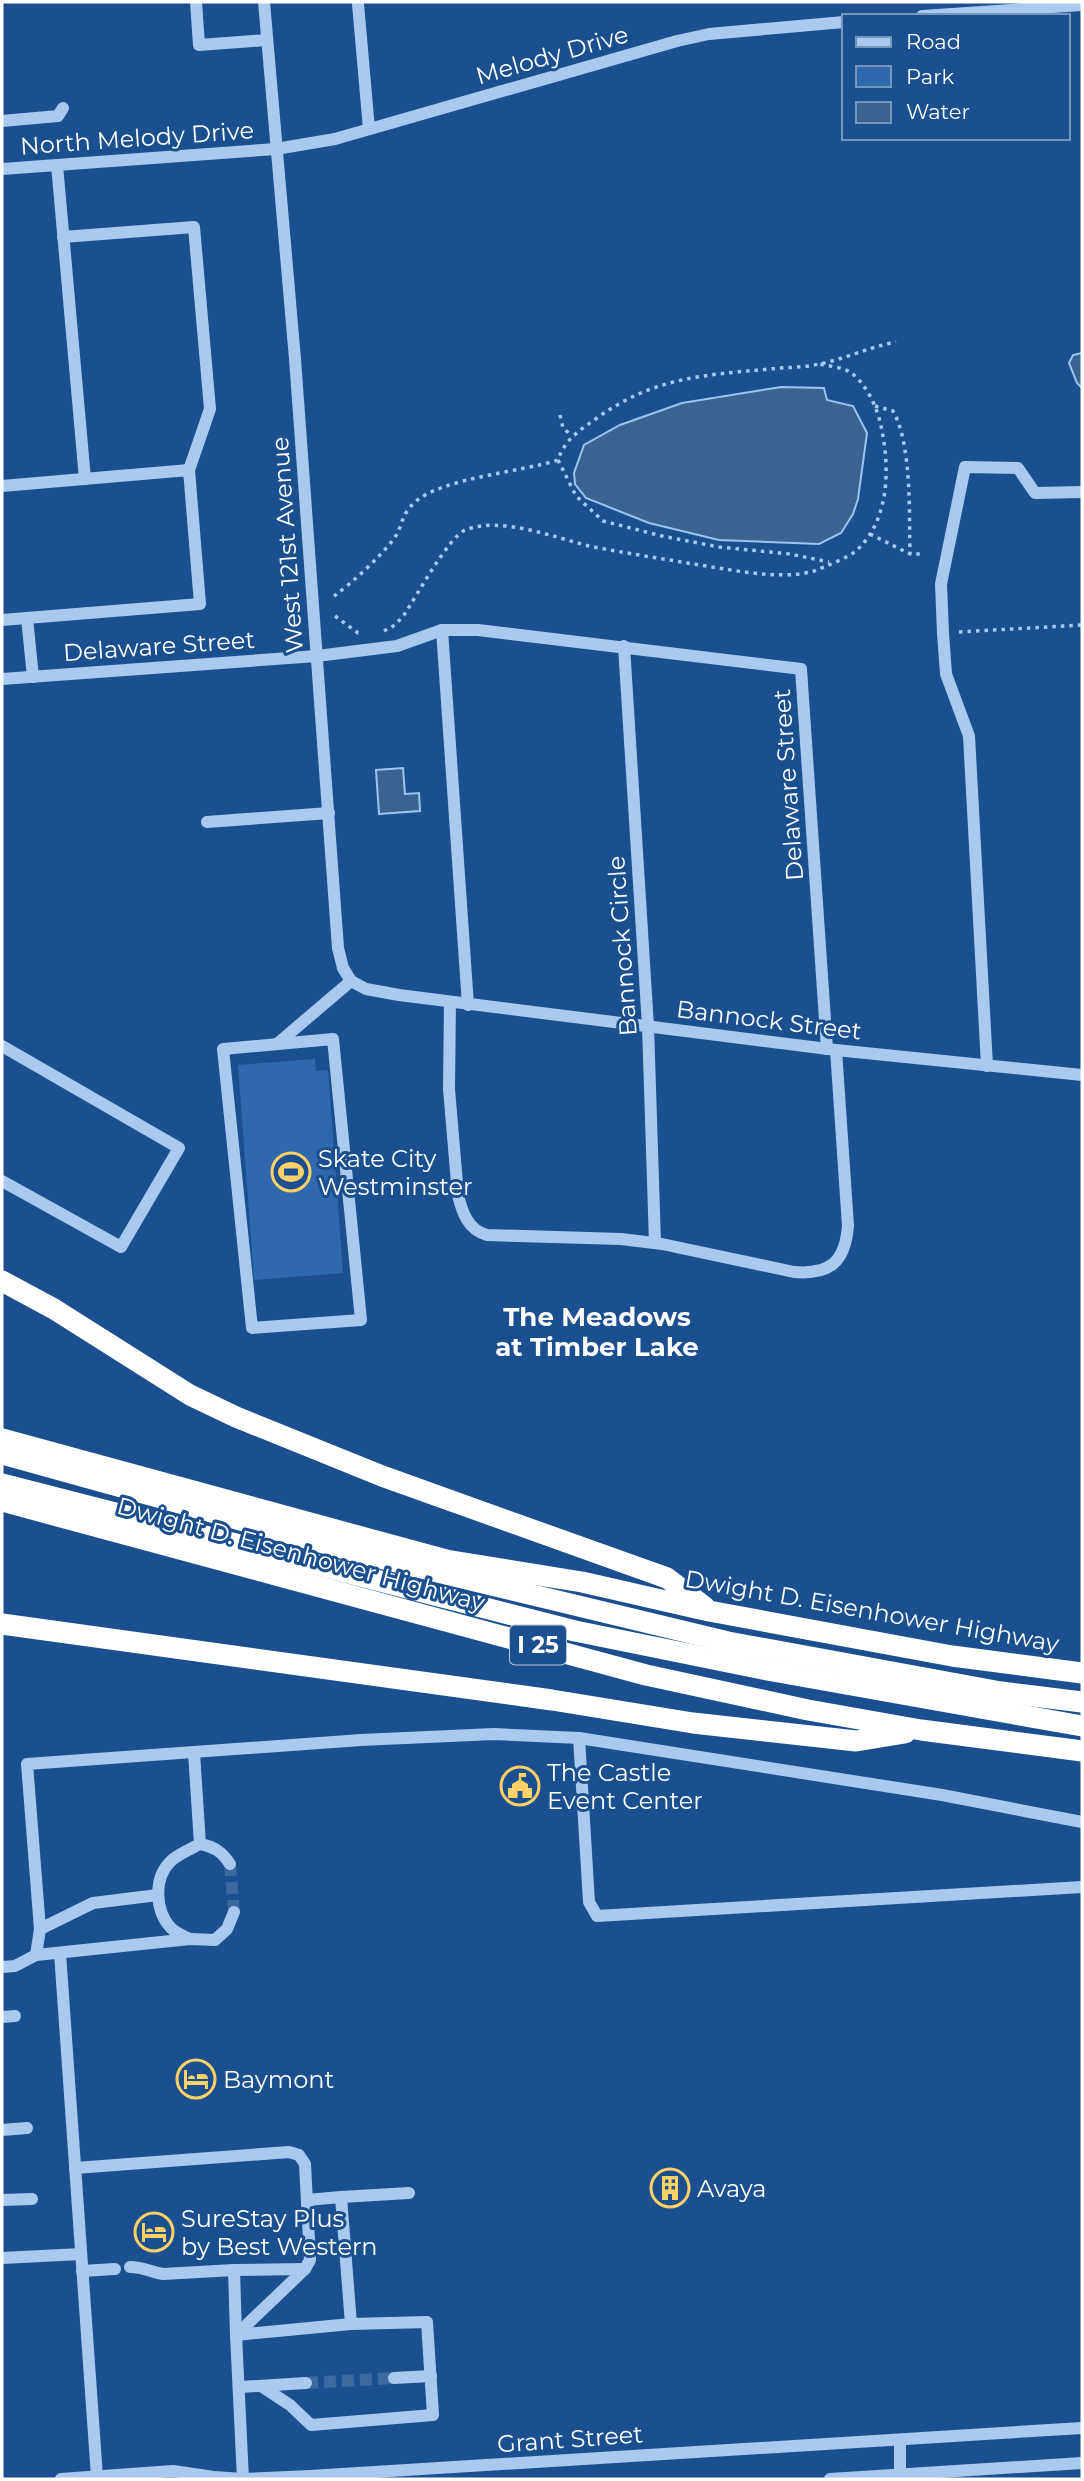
<svg xmlns="http://www.w3.org/2000/svg" width="1084" height="2481" font-family="Montserrat,sans-serif">
  <rect width="100%" height="100%" fill="#1b4f8f"/>
  <polygon fill="#2e69ad" points="315,1059 316,1071 328,1070 343,1273 254,1280 238,1065"/>
  <g fill="#3c6290" stroke="#9cc4f0" stroke-width="2">
    <polygon points="1082,353 1082,388 1077,383 1069,363 1073,355"/>
    <polygon points="781,387 824,388 827,400 853,406 867,433 858,499 853,514 841,533 819,544 719,540 649,523 586,498 575,484 574,473 584,445 620,425 682,403"/>
    <polygon points="403,768 405,794 419,793 420,811 379,814 376,770"/>
  </g>
  <g fill="none" stroke-linecap="round" stroke-linejoin="round">
    <g stroke="#3d69a0" stroke-width="12" stroke-dasharray="12 6" stroke-linecap="butt">
      <polyline points="230,1864 234,1912"/>
      <polyline points="306,2383 394,2378"/>
    </g>
    <g stroke="#a9c9ee" stroke-width="3.5" stroke-dasharray="3.5 5" stroke-linecap="butt">
      <path d="M875,406L893,411C912,444 909,515 910,554"/>
      <polyline points="560,415 563,428 572,436"/>
      <polyline points="558,460 576,496 603,521 662,536 719,547 790,554 829,562"/>
      <polyline points="870,534 910,554 921,554"/>
      <path d="M334,596C353,582 378,559 393,540C403,527 400,516 414,503C440,478 521,472 558,460C565,439 580,430 597,418C654,377 704,375 770,369C786,367 803,368 819,364C845,359 869,347 896,342"/>
      <polyline points="335,616 358,633 363,633"/>
      <path d="M384,631L395,625L404,615C416,597 448,538 465,530C501,516 553,537 589,546C624,553 659,558 693,564C728,569 780,581 814,571C824,567 850,557 857,550C890,519 890,467 881,426C877,407 866,383 850,372C842,367 828,366 819,364"/>
      <polyline points="959,632 1082,625"/>
    </g>
    <g stroke="#a9c9ee" stroke-width="12">
      <polyline points="196,2 199,45 267,40"/>
      <polyline points="264,2 295,359 338,948 343,968 351,981 366,989 399,995 836,1050 1082,1075"/>
      <polyline points="358,4 369,129"/>
      <polyline points="922,16 1082,5"/>
      <polyline points="2,121 58,116 63,108"/>
      <polyline points="57,165 85,479"/>
      <polyline points="2,169 276,149 335,139 677,41 709,34 844,22"/>
      <polyline points="63,237 194,227 210,409 189,470"/>
      <polyline points="2,486 189,470 200,604 2,620"/>
      <polyline points="27,618 33,677"/>
      <polyline points="624,646 648,1026 655,1243"/>
      <polyline points="2,679 317,656 397,646 442,630"/>
      <polyline points="207,822 329,813"/>
      <path d="M450,1002L449,1089L458,1195C462,1212 468,1230 487,1235L621,1239L662,1244L794,1272C830,1275 845,1262 848,1226L836,1050"/>
      <polyline points="468,1005 442,630 478,630 801,669 827,1049"/>
      <polygon points="333,1039 361,1320 252,1328 223,1049"/>
      <polyline points="277,1044 351,981"/>
      <polyline points="2,1046 179,1148 121,1247 2,1181"/>
      <polyline points="987,1066 969,736 946,674 943,633 941,584 965,467 1018,468 1035,493 1082,492"/>
      <polyline points="579,1738 589,1902 597,1916 1082,1887"/>
      <polyline points="194,1753 200,1844"/>
      <polyline points="40,1929 93,1903 158,1895"/>
      <path d="M190,1939C183,1936 176,1933 171,1928C155,1911 153,1878 171,1861C178,1854 191,1849 200,1844C215,1847 222,1852 230,1864"/>
      <polyline points="60,1953 97,2477"/>
      <polyline points="36,1955 40,1929 27,1764 361,1740 494,1734 579,1738 942,1795 1082,1822"/>
      <polyline points="2,1967 15,1966 36,1955 190,1939 215,1940 227,1929 234,1912"/>
      <polyline points="2,2017 15,2016"/>
      <polyline points="2,2130 27,2128"/>
      <polyline points="75,2168 289,2152 299,2155 305,2164 310,2260 305,2269 236,2335 243,2479"/>
      <polyline points="2,2200 32,2199"/>
      <polyline points="307,2200 341,2197"/>
      <polyline points="2,2258 81,2254"/>
      <path d="M130,2267C143,2267 151,2272 163,2274L234,2270"/>
      <polyline points="305,2269 234,2270 236,2335 351,2324 341,2197 409,2193"/>
      <polyline points="82,2271 115,2269"/>
      <polyline points="394,2378 431,2376"/>
      <polyline points="261,2386 290,2405 311,2425 433,2415 427,2322 351,2324"/>
      <polyline points="240,2387 306,2383"/>
      <polyline points="900,2440 900,2479"/>
      <polyline points="61,2479 173,2471 214,2477 243,2479 310,2476 1082,2428"/>
      <polyline points="830,2479 1082,2463"/>
    </g>
    <g stroke="#fff" stroke-width="21">
      <polyline points="2,1281 54,1309 190,1395 236,1417 382,1476 667,1578 705,1607"/>
      <polyline points="2,1439 446,1560 582,1582 709,1611 952,1656 1082,1673"/>
      <polyline points="2,1454 363,1554 728,1642 1001,1692 1082,1702"/>
      <polyline points="2,1484 575,1631 767,1670 1082,1726"/>
      <polyline points="2,1501 646,1675 808,1710 921,1730 1082,1751"/>
      <polyline points="2,1624 552,1700 693,1723 856,1741 905,1733"/>
    </g>
  </g>
  <defs>
    <symbol id="stadium-ring" viewBox="-11 -11 22 22"><circle r="9.5" fill="#1b4f8f" stroke="#ffd166" stroke-width="1.5"/><path d="M0-5a6.5 5 0 1 0 0 10a6.5 5 0 1 0 0-10ZM-3.5-1.8h7v3.6h-7Z" fill="#ffd166"/></symbol>
    <symbol id="civic-ring" viewBox="-11 -11 22 22"><circle r="9.5" fill="#1b4f8f" stroke="#ffd166" stroke-width="1.5"/><path d="M-.6-6.5H3V-4.5H.6V-3L4-1V1h2V6H-6V1h2V-1L-.6-3ZM-1.2 2.5V6h2.4V2.5Z" fill="#ffd166"/></symbol>
    <symbol id="hotel-ring" viewBox="-11 -11 22 22"><circle r="9.5" fill="#1b4f8f" stroke="#ffd166" stroke-width="1.5"/><path d="M-6-4.5h1.5V1H6V5H4.5V3h-9V5H-6ZM-4 0a1.8 1.8 0 1 1 3.6 0ZM.5 0V-2.5h3Q6-2.5 6 0Z" fill="#ffd166"/></symbol>
    <symbol id="building-ring" viewBox="-11 -11 22 22"><circle r="9.5" fill="#1b4f8f" stroke="#ffd166" stroke-width="1.5"/><path d="M-4-6H4V6H1V3H-1V6H-4ZM-2.5-4.3h1.7v1.8h-1.7ZM.8-4.3h1.7v1.8H.8ZM-2.5-1h1.7V.8h-1.7ZM.8-1h1.7V.8H.8Z" fill="#ffd166"/></symbol>
  </defs>
  <g fill-rule="evenodd">
    <use href="#stadium-ring" x="269" y="1150" width="44" height="44"/>
    <use href="#civic-ring" x="498" y="1764" width="44" height="44"/>
    <use href="#hotel-ring" x="174" y="2057" width="44" height="44"/>
    <use href="#building-ring" x="648" y="2166" width="44" height="44"/>
    <use href="#hotel-ring" x="132" y="2210" width="44" height="44"/>
  </g>
  <g text-anchor="middle" dominant-baseline="central" stroke-width="6" stroke-linejoin="round" paint-order="stroke">
    <rect fill="#1b4f8f" stroke="#bbcadd" stroke-width="2" x="510" y="1625.5" width="56" height="39" rx="5"/>
    <g font-size="23" font-weight="bold" fill="#fff">
      <text x="538" y="1645">I 25</text>
    </g>
    <g font-size="24" fill="#fff" stroke="#1b4f8f">
      <text transform="translate(552 55) rotate(-16)">Melody Drive</text>
      <text transform="translate(137 138) rotate(-4)">North Melody Drive</text>
      <text transform="translate(287 545) rotate(-94)">West 121st Avenue</text>
      <text transform="translate(159 646) rotate(-4)">Delaware Street</text>
      <text transform="translate(788 785) rotate(-94)">Delaware Street</text>
      <text transform="translate(622 946) rotate(-94)">Bannock Circle</text>
      <text transform="translate(769 1020) rotate(7)">Bannock Street</text>
      <text transform="translate(301 1554) rotate(15)">Dwight D. Eisenhower Highway</text>
      <text transform="translate(872 1611) rotate(10)">Dwight D. Eisenhower Highway</text>
      <text transform="translate(570 2439) rotate(-4)">Grant Street</text>
    </g>
    <g font-size="24" fill="#fff" stroke="#1b4f8f" text-anchor="start">
      <text x="318" y="1158">Skate City<tspan x="318" dy="28">Westminster</tspan></text>
      <text x="547" y="1772">The Castle<tspan x="547" dy="28">Event Center</tspan></text>
      <text x="223" y="2079">Baymont</text>
      <text x="697" y="2188">Avaya</text>
      <text x="181" y="2218">SureStay Plus<tspan x="181" dy="28">by Best Western</tspan></text>
    </g>
    <g font-size="26" font-weight="bold" fill="#fff" stroke="#1b4f8f">
      <text x="597" y="1317">The Meadows<tspan x="597" dy="30">at Timber Lake</tspan></text>
    </g>
  </g>
  <rect width="1084" height="2481" fill="none" stroke="#ffffff" stroke-width="7"/>
  <rect x="842" y="14" width="228" height="126" fill="#1b4f8f" stroke="#7695bc" stroke-width="2"/>
  <rect x="856" y="37" width="35" height="10" fill="#a9c9ee" stroke="#7695bc" stroke-width="2"/>
  <text x="906" y="49" font-size="21" fill="#ffffff">Road</text>
  <rect x="856" y="66" width="35" height="21" fill="#2e69ad" stroke="#7695bc" stroke-width="2"/>
  <text x="906" y="84" font-size="21" fill="#ffffff">Park</text>
  <rect x="856" y="102" width="35" height="21" fill="#3c6290" stroke="#7695bc" stroke-width="2"/>
  <text x="906" y="119" font-size="21" fill="#ffffff">Water</text>
</svg>
